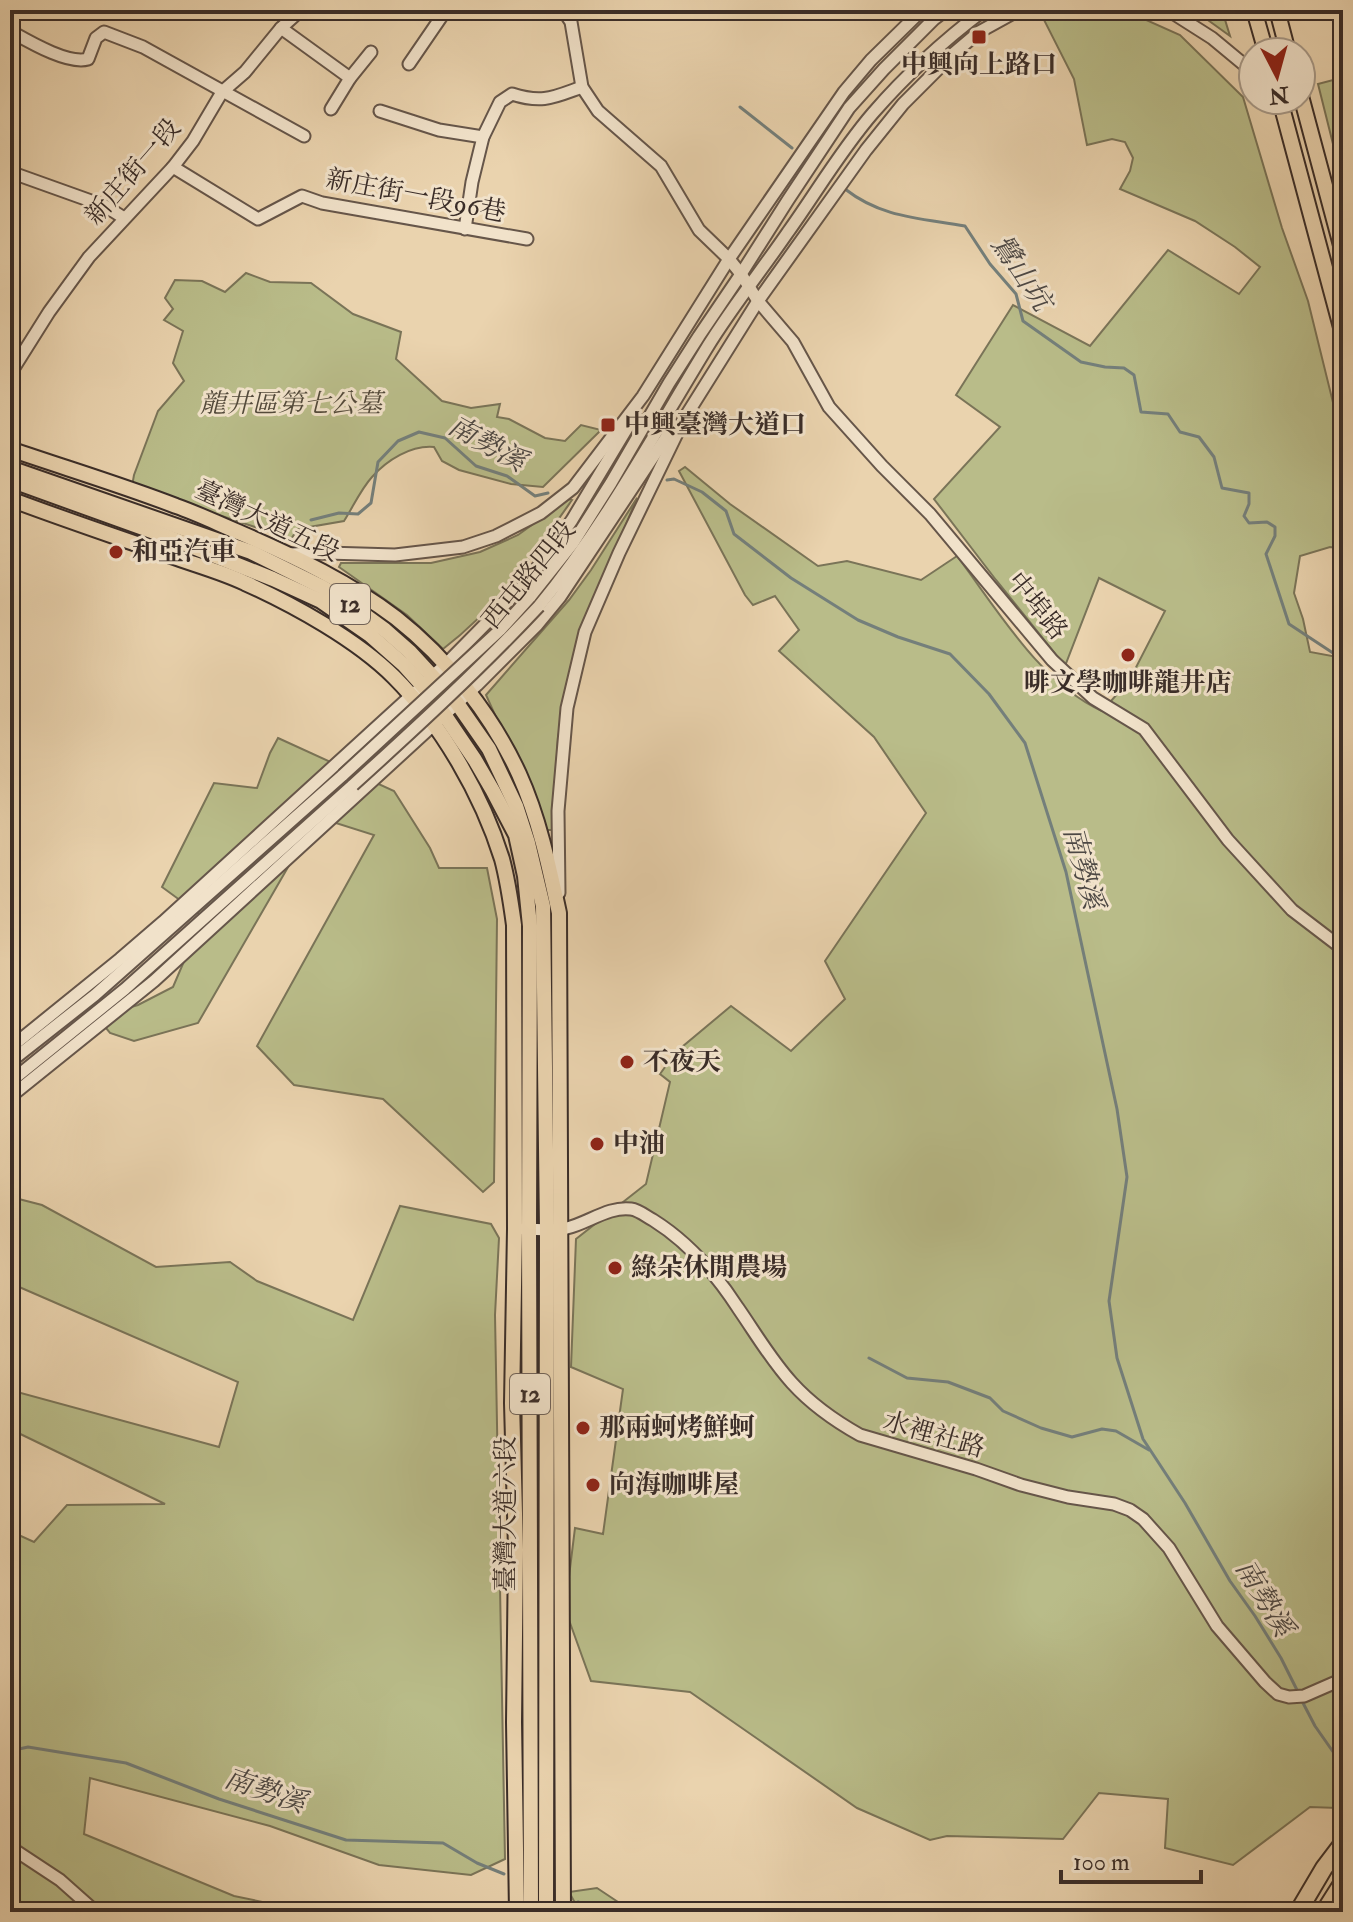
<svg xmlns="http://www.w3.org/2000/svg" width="1353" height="1922" font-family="'IM FELL Double Pica','Noto Serif TC',serif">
  <rect width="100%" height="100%" fill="#ead3ae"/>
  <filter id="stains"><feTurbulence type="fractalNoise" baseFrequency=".0025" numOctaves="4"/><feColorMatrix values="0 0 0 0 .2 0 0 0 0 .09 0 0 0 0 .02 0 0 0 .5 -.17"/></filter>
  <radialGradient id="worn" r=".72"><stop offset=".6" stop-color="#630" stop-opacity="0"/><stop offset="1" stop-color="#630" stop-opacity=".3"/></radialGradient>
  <g fill="#b9bc89" stroke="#7a7458" stroke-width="2">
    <path d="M1090,10H1124L1180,35L1243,97L1282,228L1308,301L1343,443V549L1330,547L1300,556L1294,593L1303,619L1310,652L1343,658V1783L1338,1808L1310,1807L1233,1865L1165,1848L1168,1799L1099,1793L1063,1839L947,1836L930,1840L857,1808L690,1692L591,1681L565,1609L575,1528L603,1534L623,1389L571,1367L576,1239L646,1184L670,1082L660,1074L676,1052L731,1006L791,1051L845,999L825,961L926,813L874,737L779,651L799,630L775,596L753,605L745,595L679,471L685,467L730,504L818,566L847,561L921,580L957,556C997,609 1040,683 1102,711L1129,681L1165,611L1099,578L1065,666L996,580L934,499L1000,427L956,395L1013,305L1090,346L1168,250L1239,294L1260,267L1235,247L1195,221L1120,189L1130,171L1133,158L1125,142L1112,139L1087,145L1074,79L1041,14Z"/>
    <polygon points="1194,10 1222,10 1230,36"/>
    <polygon points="1333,80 1343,85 1343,184 1318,84"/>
    <path d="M246,273L270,282L311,283L353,314L401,332L396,359L442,401L471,408L500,404L497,417L509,419L545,438L565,441L581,425L601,430L543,487L511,484L459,470L442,461L434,447C411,445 387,460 372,477C361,489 353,507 344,521L298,529L291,539L132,486L134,475L158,411L184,381L173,363L183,331L164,320L173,309L165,298L175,280L202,281L225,292Z"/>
    <polygon points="637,498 614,553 579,645 558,737 553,830 547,830 486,695 569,600 591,570"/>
    <path d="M568,499L572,500C534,554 496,609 443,649L407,615L339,567L341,563H431L480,552L518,535Z"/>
    <polygon points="278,738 394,791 430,848 439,868 487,868 497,919 494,1182 483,1192 383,1099 294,1085 257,1046 374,835 317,817 198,1023 134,1041 110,1033 97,1017 138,1005 173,987 203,917 162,887 214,783 257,788 270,753"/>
    <polygon points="11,1197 42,1205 156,1267 230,1262 257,1281 353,1320 400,1206 491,1224 499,1238 495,1315 505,1859 471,1875 379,1865 270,1826 90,1778 84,1834 234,1896 311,1912 10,1912 10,1531 34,1542 67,1505 165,1504 10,1429 10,1390 219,1447 238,1382 10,1283"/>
    <polygon points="597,1888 633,1912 580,1912 569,1892"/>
  </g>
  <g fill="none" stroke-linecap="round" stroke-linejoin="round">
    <g stroke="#747f7b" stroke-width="3">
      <polyline points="740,107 792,148"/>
      <path d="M845,189C882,218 920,218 965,226L990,264L1016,294L1023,321L1081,362L1105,367L1124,368L1134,375L1141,412L1168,414L1180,432L1199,437L1214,457L1222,488L1249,493V504L1244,516L1249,523L1267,522L1275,527V536L1266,554L1289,624L1333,653H1343"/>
      <polyline points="667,480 674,479 702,492 726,511 734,534 791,578 858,620 898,637 950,654 989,694 1025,743 1066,872 1117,1109 1127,1177 1109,1301 1117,1358 1143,1439 1185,1503 1230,1581 1255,1616 1281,1658 1299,1694"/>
      <polyline points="582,486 583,486"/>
      <polyline points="311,520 339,513 358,514 371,503 378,462 398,441 419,432 445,438 476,466 507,476 535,496 548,493"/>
      <polyline points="869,1358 907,1378 948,1382 990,1398 1003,1411 1041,1428 1072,1437 1102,1429 1116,1431 1149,1450"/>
      <polyline points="1302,1701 1315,1726 1343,1766"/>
      <polyline points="10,1751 28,1747 126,1763 219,1799 346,1840 443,1843 477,1863 504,1874"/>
      <polyline points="578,1902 604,1912"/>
    </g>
    <defs>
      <g id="minor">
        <polyline points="563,10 571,22 582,87 598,111 661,166 699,230 729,259 741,274 758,301 793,342 829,407 882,466 930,514 1052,660 1093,698 1144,729 1228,840 1292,910 1343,949"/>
        <polyline points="1168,10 1212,38 1253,72"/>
        <polyline points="1333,10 1343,18"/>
        <polyline points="281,28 350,78"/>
        <path d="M10,31C28,41 68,65 88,59L96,38L104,32L143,47L304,136"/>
        <polyline points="409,64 446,10"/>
        <polyline points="331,109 350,78 371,52"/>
        <polyline points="380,111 439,130 483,137"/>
        <polyline points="173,167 258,219 302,196 322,203 527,239"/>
        <polyline points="10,172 105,206 124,218"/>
        <path d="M465,229L472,182L483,137L500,102L512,94C543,104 554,97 582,87"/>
        <polyline points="10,374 49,312 89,257 173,167 193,141 222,92 245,72 281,28 301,10"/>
        <polyline points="288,554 327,553 395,555 463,547 496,536 541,513 573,488 643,396 729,259 844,92 871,60 922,10"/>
        <polyline points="530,597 573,543 611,483 669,383 699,336 741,274 788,200 849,108 884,69 934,19 946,10"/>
        <path d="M539,606C605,526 654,434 708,346C732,307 762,270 788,232C816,193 841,150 873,113C906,75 943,41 984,10"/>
        <polyline points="428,680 446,664 523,586 550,551 572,520 635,415"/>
        <polyline points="559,893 558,811 567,708 585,632 619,553 684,419 758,301 866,150 903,104 953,54 979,32 1019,10"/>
        <polyline points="10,1048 120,959 163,922 415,692"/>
        <polyline points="10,1062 95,995 343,775"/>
        <polyline points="10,1082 125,989 353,785"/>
        <polyline points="10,1097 154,981 477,685 537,625 560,597 671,430 676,426"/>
        <path d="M524,1229C538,1229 554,1232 567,1228C588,1223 609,1206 631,1209C639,1210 647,1217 653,1220C688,1242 716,1274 738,1308C756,1334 771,1360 792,1383C811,1404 835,1421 860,1435L976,1469L1021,1485L1068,1497L1114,1504L1130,1510L1143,1519L1169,1548L1217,1626L1265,1682L1278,1694L1289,1697L1304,1696L1343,1679"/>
        <polyline points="10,1847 60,1880 96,1912"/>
      </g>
      <g id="major">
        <polyline points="1254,10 1266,52"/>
        <polyline points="1277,10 1288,52"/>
        <polyline points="1301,96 1343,253"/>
        <polyline points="1280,100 1343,335"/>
        <path d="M10,449C65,468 122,485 176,506C199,514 221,525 243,534C296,557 350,583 396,618C447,658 492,715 519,774C539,818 549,866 559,913L563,1912"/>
        <polyline points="10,468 251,552 322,587 344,600 385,630 410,652 457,703 489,749 516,806 528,843 543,906 547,1229 546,1912"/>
        <polyline points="10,480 168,537 273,579 321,601 370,635 404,665 431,695 475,760 493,791 516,835 525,876 530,926 529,1229 531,1912"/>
        <path d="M10,499C63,519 117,537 171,556C196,565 222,572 245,583C294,605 357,640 394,677C442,725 482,795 502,859C508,881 511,903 514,925L515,1229L512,1403L516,1550L514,1722L517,1912"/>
      </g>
      <g id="highway">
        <polyline points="1298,1912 1324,1868 1343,1843"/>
        <polyline points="1324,1912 1343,1882"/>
      </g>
    </defs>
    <use href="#minor" stroke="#66564a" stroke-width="15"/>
    <use href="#major" stroke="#3a2d28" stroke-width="18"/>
    <use href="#highway" stroke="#3a2d28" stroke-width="20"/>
    <use href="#minor" stroke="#f1e2ca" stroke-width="11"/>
    <use href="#major" stroke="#ead3ae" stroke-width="14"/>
    <use href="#highway" stroke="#ead3ae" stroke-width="16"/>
    <defs>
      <g id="minor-bridge">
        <polyline points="343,775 500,630 530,597"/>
        <path d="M353,785C417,727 480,669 539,606"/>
      </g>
    </defs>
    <use href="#minor-bridge" stroke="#66564a" stroke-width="15" stroke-linecap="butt"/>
    <use href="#minor-bridge" stroke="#f1e2ca" stroke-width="11"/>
  </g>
  <g fill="#8f2418" stroke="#f1e2ca" stroke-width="3">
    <rect x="971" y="29" width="16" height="16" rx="4"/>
    <rect x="600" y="417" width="16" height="16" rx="4"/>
    <circle cx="116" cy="552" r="8"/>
    <circle cx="1128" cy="655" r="8"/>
    <circle cx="627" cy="1062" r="8"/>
    <circle cx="597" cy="1144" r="8"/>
    <circle cx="615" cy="1268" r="8"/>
    <circle cx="583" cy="1428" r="8"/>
    <circle cx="593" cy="1485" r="8"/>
  </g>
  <g text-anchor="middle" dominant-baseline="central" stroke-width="6" stroke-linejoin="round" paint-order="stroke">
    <g fill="#f1e2ca" stroke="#716359" stroke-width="2">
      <rect x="330" y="584" width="40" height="40" rx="6"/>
      <rect x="510" y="1374" width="40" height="40" rx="6"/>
    </g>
    <g font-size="24" font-weight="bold" fill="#3a2d28">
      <text x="350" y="604">12</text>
      <text x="530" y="1394">12</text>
    </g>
    <g font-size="26" font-weight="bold" fill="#3a2d28" stroke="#f1e2ca" text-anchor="start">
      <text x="979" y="65" text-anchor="middle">中興向上路口</text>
      <text x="624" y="425">中興臺灣大道口</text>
      <text x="132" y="552">和亞汽車</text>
      <text x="1128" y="683" text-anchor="middle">啡文學咖啡龍井店</text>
      <text x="643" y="1062">不夜天</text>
      <text x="613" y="1144">中油</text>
      <text x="631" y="1268">綠朵休閒農場</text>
      <text x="599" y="1428">那兩蚵烤鮮蚵</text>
      <text x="609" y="1485">向海咖啡屋</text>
    </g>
    <g font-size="26" fill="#3a2d28" stroke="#f1e2ca">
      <text transform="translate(133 172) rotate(-49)">新庄街一段</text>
      <text transform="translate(416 196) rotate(11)">新庄街一段96巷</text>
      <text transform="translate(267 521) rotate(25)">臺灣大道五段</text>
      <text transform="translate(529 575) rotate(-51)">西屯路四段</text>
      <text transform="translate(1037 606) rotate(51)">中埠路</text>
      <text transform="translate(934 1435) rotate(16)">水裡社路</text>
      <text transform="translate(506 1514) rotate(-90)">臺灣大道六段</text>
    </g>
    <g font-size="26" font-style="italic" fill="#534a3b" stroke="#f1e2ca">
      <text x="291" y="404">龍井區第七公墓</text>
    </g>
    <g font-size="28" font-style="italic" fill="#4d4844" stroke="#f1e2ca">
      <text transform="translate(1021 273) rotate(56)">鷺山坑</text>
      <text transform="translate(487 444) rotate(29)">南勢溪</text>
      <text transform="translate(1083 868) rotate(75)">南勢溪</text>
      <text transform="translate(1264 1598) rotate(59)">南勢溪</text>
      <text transform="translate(265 1791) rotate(19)">南勢溪</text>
    </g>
  </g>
  <rect width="1353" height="1922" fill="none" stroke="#ead3ae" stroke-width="40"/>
  <rect x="12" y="12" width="1329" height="1898" fill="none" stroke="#3a2d28" stroke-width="4"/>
  <rect x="20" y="20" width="1313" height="1882" fill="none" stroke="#3a2d28" stroke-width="2"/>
  <g transform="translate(1277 76) rotate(174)"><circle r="38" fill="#f1e2ca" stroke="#a89a89" stroke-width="2"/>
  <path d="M0-6L14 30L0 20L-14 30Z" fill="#8f2418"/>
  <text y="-12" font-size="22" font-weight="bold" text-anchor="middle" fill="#3a2d28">N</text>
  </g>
  <path d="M1061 1870v12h140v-12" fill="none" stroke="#3a2d28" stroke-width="4"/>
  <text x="1073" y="1870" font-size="24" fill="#3a2d28" stroke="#f1e2ca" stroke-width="6" paint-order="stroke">100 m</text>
  <rect width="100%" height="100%" filter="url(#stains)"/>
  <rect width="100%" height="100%" fill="url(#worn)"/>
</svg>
